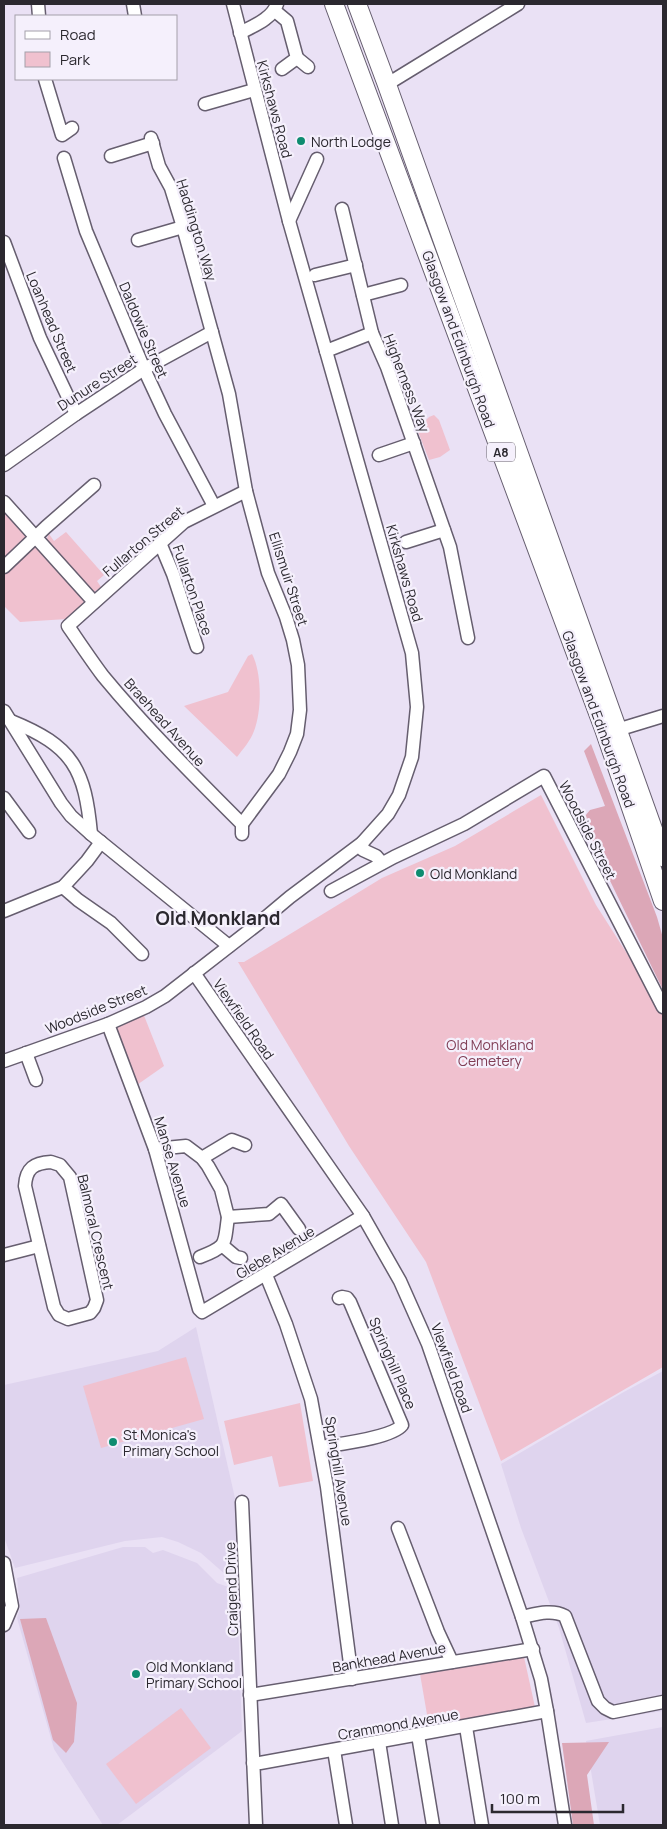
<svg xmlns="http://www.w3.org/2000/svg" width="667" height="1829" font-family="Manrope,sans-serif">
  <rect width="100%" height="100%" fill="#eae1f5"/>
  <g fill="#dfd4ee">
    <polygon points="196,1327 235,1498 237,1576 226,1575 201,1553 178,1542 162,1537 125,1541 15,1568 4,1537 4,1385 158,1351"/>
    <polygon points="663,1371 663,1711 586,1723 559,1628 521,1528 501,1464 622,1393"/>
    <polygon points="123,1547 145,1547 153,1553 163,1550 197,1563 217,1583 237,1590 242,1731 117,1825 103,1825 54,1749 17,1618 20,1609 17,1578"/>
    <polygon points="663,1727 663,1825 600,1825 586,1741"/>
  </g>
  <g fill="#f0c1cf">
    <polygon points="434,415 439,420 450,450 440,457 429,460 417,429 429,417"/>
    <polygon points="4,509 82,595 84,604 67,619 20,622 4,606"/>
    <polygon points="66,532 104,575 97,581 101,587 93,593 46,540 49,534 54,541"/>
    <path d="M252,654C262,673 262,710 254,731C251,740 243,749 237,757L184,706L228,692L248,656Z"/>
    <polygon points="541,795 596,905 663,1010 663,1367 501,1461 426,1262 349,1146 238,962 244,962 382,878 455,846"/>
    <polygon points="143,1013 164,1066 134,1087 112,1025"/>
    <polygon points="186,1357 204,1419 101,1448 83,1386"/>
    <polygon points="300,1403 313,1481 279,1487 272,1456 234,1465 224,1421"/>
    <polygon points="524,1657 535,1707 429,1726 420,1674"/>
    <polygon points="181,1708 211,1748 136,1804 106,1764"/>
  </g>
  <g fill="#dca7b7">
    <polygon points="591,744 657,917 663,938 663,990 581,821 590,810 605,806 584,751"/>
    <polygon points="46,1618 77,1703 74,1742 66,1753 53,1740 20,1619"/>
    <polygon points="609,1742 587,1775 594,1825 573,1825 562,1743"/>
  </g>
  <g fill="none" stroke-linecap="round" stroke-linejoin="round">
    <defs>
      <g id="minor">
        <polyline points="38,4 39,16"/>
        <polyline points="133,4 135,16"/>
        <polyline points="275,11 287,21 297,58 282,69"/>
        <path d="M240,33C253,26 272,19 277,4"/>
        <polyline points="297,58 308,67"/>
        <polyline points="45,79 62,135 72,128"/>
        <polyline points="386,82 394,80 518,4"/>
        <polyline points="205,104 254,90"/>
        <polyline points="151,138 159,166 171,188 183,227 229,394 246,491 268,573 286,617 293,640 298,665 300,710 297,734 290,752 279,774 242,824"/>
        <polyline points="111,156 153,143"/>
        <polyline points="64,158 86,231 144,369 165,414 214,506"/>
        <polyline points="289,221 317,159"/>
        <polyline points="138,240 183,227"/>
        <polyline points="4,242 40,338 76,414"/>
        <polyline points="315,275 356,265"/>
        <polyline points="363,295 401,285"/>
        <polyline points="372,333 387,367 450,547 468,638"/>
        <polyline points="326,351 372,333 342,209"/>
        <polyline points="379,455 414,443"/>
        <polyline points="4,465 76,414 144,369 212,332"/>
        <polyline points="4,502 94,602"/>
        <polyline points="406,542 444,530"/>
        <polyline points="160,543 173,574 197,647"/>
        <polyline points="4,567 46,527 94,485"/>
        <polyline points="4,711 61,803 71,816 91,834 229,946"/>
        <path d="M11,721C73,746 85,769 91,834"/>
        <polyline points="617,730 663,716"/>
        <polyline points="4,798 29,832"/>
        <path d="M242,834V824C194,776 146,728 103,676C91,660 79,642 68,626L184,522L246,491"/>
        <polyline points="362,843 363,850 376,856 382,863"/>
        <polyline points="63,887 78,900 111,923 142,954"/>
        <polyline points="331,891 394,857 464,824 544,776 663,1007"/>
        <polyline points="4,911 63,887 87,861 101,842"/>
        <polyline points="194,973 363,1216 400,1281 428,1344 522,1617 541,1679 547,1711 565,1825"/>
        <polyline points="108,1024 155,1149 199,1309 202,1312 363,1216"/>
        <polyline points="26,1053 36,1080"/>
        <polyline points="4,1061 108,1024 146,1007 165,996 259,923 290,897 362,843 388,814 399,795 412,757 417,707 412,653 289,221 233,4"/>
        <polyline points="155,1149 186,1146 202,1158 208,1166 221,1189 228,1217 269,1214 281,1204 299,1229"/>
        <polyline points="202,1158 232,1140 245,1145"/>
        <path d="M51,1162L60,1165L70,1177L97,1300L94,1308L90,1313L68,1319L59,1315L54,1307L25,1186C26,1168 34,1163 51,1162Z"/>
        <polyline points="223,1246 236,1257 241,1258"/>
        <polyline points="4,1255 39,1246"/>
        <path d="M200,1257C228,1246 224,1245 228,1217"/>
        <polyline points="266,1275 286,1324 311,1399 327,1487 352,1679"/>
        <path d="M321,1447C339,1444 392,1438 402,1425L350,1302L347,1298L342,1297L339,1298"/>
        <polyline points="242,1502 256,1825"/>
        <polyline points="398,1528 438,1632 452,1662"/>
        <polyline points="4,1563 12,1606 4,1625"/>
        <path d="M522,1617C536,1614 552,1609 565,1616L598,1701L605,1708L613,1712L663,1702"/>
        <polyline points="250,1695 533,1649"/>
        <polyline points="466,1727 482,1825"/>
        <polyline points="418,1735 433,1825"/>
        <polyline points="379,1742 392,1825"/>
        <polyline points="334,1750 346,1825"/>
        <polyline points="253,1763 260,1763 547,1711"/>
      </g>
      <g id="highway">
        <polyline points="334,4 604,729 663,901"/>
        <polyline points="357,4 386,82 663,857"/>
      </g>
    </defs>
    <use href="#minor" stroke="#665e6f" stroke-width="15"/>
    <use href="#highway" stroke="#665e6f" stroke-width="20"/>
    <use href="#minor" stroke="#fff" stroke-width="12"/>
    <use href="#highway" stroke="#fff" stroke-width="18"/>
  </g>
  <g fill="#0e8c70" stroke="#f5f0fc" stroke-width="2">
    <circle cx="301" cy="141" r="5"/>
    <circle cx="420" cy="873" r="5"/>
    <circle cx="113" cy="1442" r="5"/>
    <circle cx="136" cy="1674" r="5"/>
  </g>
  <g text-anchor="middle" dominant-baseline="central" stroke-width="4.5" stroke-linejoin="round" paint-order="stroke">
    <rect fill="#f5f0fc" stroke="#68646c" stroke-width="1" x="487" y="442.5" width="28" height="19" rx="4"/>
    <g font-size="12" font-weight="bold" fill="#2b282f">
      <text x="501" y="452">A8</text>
    </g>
    <g font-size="14" fill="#2b282f" stroke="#f5f0fc">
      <text transform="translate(275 109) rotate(75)">Kirkshaws Road</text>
      <text transform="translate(197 230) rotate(73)">Haddington Way</text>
      <text transform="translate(52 322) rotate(67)">Loanhead Street</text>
      <text transform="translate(144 330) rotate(67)">Daldowie Street</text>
      <text transform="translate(459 339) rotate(70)">Glasgow and Edinburgh Road</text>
      <text transform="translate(97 382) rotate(-33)">Dunure Street</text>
      <text transform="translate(407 383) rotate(69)">Higherness Way</text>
      <text transform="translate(143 541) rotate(-40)">Fullarton Street</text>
      <text transform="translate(405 573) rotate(74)">Kirkshaws Road</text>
      <text transform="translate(289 579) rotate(72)">Ellismuir Street</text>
      <text transform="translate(193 590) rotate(71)">Fullarton Place</text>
      <text transform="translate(599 719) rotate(70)">Glasgow and Edinburgh Road</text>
      <text transform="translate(165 722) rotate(48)">Braehead Avenue</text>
      <text transform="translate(588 830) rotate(63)">Woodside Street</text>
      <text transform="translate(96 1009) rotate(-22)">Woodside Street</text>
      <text transform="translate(244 1019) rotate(55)">Viewfield Road</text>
      <text transform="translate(173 1162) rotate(73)">Manse Avenue</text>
      <text transform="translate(96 1232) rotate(77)">Balmoral Crescent</text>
      <text transform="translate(275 1252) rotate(-31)">Glebe Avenue</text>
      <text transform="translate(393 1363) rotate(67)">Springhill Place</text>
      <text transform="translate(452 1368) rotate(70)">Viewfield Road</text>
      <text transform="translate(339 1471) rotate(81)">Springhill Avenue</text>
      <text transform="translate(231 1589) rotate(-92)">Craigend Drive</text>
      <text transform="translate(389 1657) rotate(-10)">Bankhead Avenue</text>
      <text transform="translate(398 1724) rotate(-10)">Crammond Avenue</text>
    </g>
    <g font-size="14" fill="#2b282f" stroke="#f5f0fc" text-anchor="start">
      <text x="311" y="141">North Lodge</text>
      <text x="430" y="873">Old Monkland</text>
      <text x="123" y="1434">St Monica's<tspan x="123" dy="16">Primary School</tspan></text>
      <text x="146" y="1666">Old Monkland<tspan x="146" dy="16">Primary School</tspan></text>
    </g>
    <g font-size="14" fill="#803d55" stroke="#f5f0fc">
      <text x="490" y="1044">Old Monkland<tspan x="490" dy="16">Cemetery</tspan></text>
    </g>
    <g font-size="19" font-weight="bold" fill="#2b282f" stroke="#f5f0fc">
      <text x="218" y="918">Old Monkland</text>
    </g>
  </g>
  <rect width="667" height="1829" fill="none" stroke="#2b282f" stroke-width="10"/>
  <rect x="15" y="15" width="162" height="65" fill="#f5f0fc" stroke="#a4a0aa"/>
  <rect x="25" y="31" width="25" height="8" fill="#ffffff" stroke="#a4a0aa"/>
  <text x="60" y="40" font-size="15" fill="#2b282f">Road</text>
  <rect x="25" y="52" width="25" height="15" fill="#f0c1cf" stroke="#a4a0aa"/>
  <text x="60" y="65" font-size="15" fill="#2b282f">Park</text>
  <path d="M492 1804v8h131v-8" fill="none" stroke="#2b282f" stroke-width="2.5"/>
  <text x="500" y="1804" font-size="15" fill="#2b282f" stroke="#f5f0fc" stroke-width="4" paint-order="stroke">100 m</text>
</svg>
